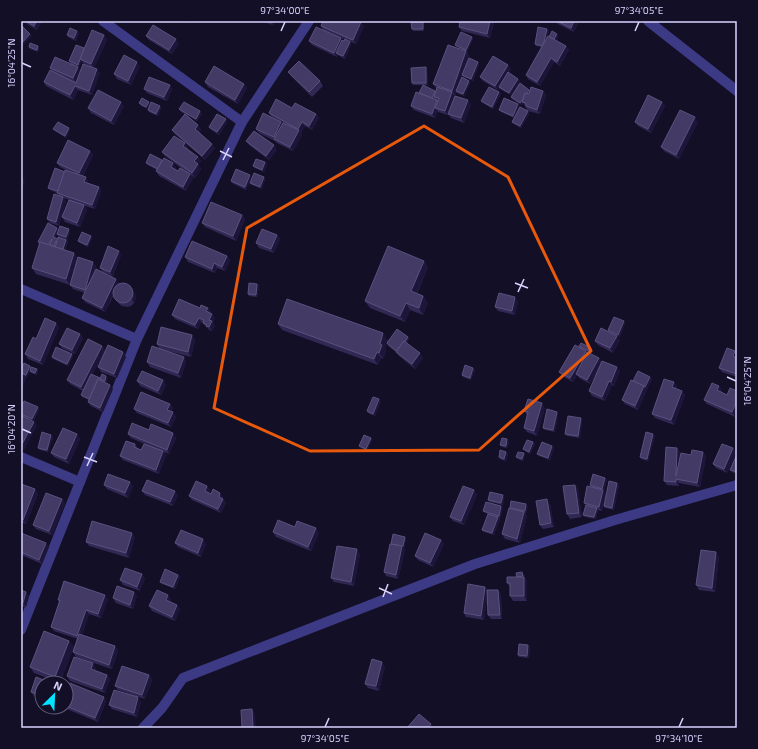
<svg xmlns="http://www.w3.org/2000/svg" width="758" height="749" font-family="'Exo 2',sans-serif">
  <rect width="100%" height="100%" fill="#130f26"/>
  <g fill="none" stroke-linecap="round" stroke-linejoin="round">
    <g stroke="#3d3a85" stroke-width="10">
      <polyline points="103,21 242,122"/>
      <polyline points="648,21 737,91"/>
      <polyline points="21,289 137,339"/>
      <polyline points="21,457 80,482"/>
      <polyline points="21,630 137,339 242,122 309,21"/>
      <polyline points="143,728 162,708 183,678 475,564 615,520 737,485"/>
    </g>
  </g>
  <g fill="#312854">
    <polygon points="25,21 42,21 37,30 27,24"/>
    <polygon points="260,21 274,21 273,25"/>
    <polygon points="490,21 492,21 494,23 490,38 462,31 459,27"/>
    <polygon points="555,21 579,21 574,32 558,24"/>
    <polygon points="424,24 424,31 413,31 412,29"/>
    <polygon points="321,26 364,26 356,44 323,30"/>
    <polygon points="547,29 549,31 547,37 559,36 556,41 566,46 569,50 560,66 554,62 540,86 528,79 526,75 541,47 536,46 535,44"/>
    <polygon points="79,33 76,41 68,37 67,35"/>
    <polygon points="104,35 107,40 94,68 100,73 92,95 78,90 73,100 46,86 44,82 52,71 50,68 81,71 94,68 83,63 82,61 79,67 71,64 69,61 84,49"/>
    <polygon points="146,36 179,43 172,54 149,40"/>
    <polygon points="472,37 473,39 467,52 469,56 464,71 478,62 479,64 473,81 464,77 462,75 460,82 470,83 464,96 457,93 456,92 455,95 454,95 455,96 471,104 464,123 451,118 448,114 448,115 438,112 438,111 435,118 414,110 411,106 419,94 435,92 437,89 433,84 463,50 457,47 455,45"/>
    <polygon points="342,40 344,41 350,42 351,44 345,59 338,55 337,57 312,45 309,41"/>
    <polygon points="29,47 39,48 38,52 30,49"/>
    <polygon points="140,66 131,85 117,79 114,74"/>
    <polygon points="426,67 427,69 428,85 413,85 412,83"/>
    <polygon points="511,69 508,73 520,81 511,95 500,89 499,88 498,90 483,81 480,77"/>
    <polygon points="288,72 320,81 323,86 312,97 291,76"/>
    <polygon points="205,82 247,88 238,104 208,87"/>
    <polygon points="170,85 172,89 167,101 147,93 144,89"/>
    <polygon points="529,90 530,91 543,91 546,95 540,114 528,111 523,103 522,105 512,99 511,97"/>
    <polygon points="499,92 501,94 493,109 483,103 481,101"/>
    <polygon points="662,102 665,106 651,133 638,126 635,122"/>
    <polygon points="139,103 150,104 148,109 141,106"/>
    <polygon points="124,106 114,125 91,113 88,108"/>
    <polygon points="160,106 161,108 158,116 149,112 148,110"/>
    <polygon points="520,106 516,115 528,111 529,114 521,128 514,124 512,122 514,118 501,112 499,110"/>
    <polygon points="292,108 316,114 319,118 312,130 305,126 301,133 300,132 302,135 293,151 277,143 275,141 259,133 256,129 281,122 282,124 283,123 272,117 269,113"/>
    <polygon points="179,109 200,111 202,114 197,121 186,114 198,125 201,130 199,132 215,148 205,160 175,134 172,130 185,114 181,112"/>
    <polygon points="227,122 219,135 210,129 209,127"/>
    <polygon points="698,122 679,159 664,151 661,147"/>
    <polygon points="53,129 70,130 66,138 55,131"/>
    <polygon points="246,141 277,150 269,160 249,145"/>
    <polygon points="185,143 188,148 187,149 198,157 201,161 198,164 201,169 195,178 191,175 193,178 186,191 159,176 156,171 157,170 148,165 146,163 176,167 175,169 178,171 186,172 165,156 162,152"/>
    <polygon points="90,151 93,155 83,176 88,181 88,183 99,187 101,191 95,209 82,205 84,205 87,210 80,227 65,222 62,217 69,200 64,198 66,201 59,226 50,223 47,219 60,196 57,193 50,190 48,188 65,172 70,172 60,167 57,163"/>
    <polygon points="265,162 267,164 264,172 255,168 253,166"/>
    <polygon points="252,177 246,190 232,183 231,181"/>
    <polygon points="264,177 265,179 262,189 252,185 250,183"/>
    <polygon points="242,215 245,219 236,241 205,227 202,223"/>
    <polygon points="58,230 70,232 67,240 58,236 57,234 55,238 58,239 66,240 68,242 65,250 74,253 78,259 96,266 94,273 119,283 118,284 135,294 136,298 134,303 131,306 127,307 122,306 119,304 114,296 114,295 105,312 85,302 82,298 85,293 73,289 70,285 36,274 32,268 40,243 38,242"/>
    <polygon points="277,235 280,239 274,253 259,248 256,243"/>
    <polygon points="91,236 92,238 88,247 80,243 78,241"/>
    <polygon points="121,255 113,276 103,272 100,268"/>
    <polygon points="227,256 230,260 225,271 217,268 215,273 188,262 185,257"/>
    <polygon points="424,261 428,267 417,294 423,296 428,303 423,315 410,310 405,322 370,308 365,301"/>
    <polygon points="257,284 259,286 257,297 249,296 248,294"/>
    <polygon points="518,301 515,315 498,311 495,307"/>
    <polygon points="200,308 208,308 211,312 210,313 215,318 213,322 215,326 212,331 209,330 208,328 206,327 203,323 201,322 198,329 175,319 172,315"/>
    <polygon points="56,323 59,327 43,365 28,359 25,354 36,339"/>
    <polygon points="625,323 620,337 614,334 620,340 613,353 598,345 595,341 609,332 608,330"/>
    <polygon points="278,324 388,340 385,349 386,351 383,359 381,358 378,365 282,330"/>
    <polygon points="80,334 83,338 75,354 62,348 59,344"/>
    <polygon points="192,335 195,340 191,357 160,349 157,344"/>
    <polygon points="408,337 409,339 407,343 423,358 415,369 399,356 396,352 388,346 387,343"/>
    <polygon points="102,346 105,351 92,375 100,379 108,378 106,383 110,385 113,389 103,412 91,406 88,402 89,400 82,397 81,395 83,391 70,384 67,380"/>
    <polygon points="579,346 591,348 592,350 591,353 586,351 587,353 599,358 602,362 620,371 614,386 612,385 605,401 592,396 589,391 600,367 590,384 579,378 577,375 573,382 562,376 559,372 580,348"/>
    <polygon points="735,351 737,354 737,377 722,372 719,368"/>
    <polygon points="123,352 126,357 117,378 101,372 98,367"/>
    <polygon points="72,354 73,356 68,366 53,359 52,357"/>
    <polygon points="184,357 186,362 181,378 150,367 147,362"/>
    <polygon points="30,366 31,367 37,369 38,371 37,375 31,373 30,371 27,377 25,376 26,378 21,390 21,370"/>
    <polygon points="473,368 475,370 471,380 463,377 462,375"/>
    <polygon points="652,379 647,389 646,389 647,390 638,410 625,404 622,400 633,381"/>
    <polygon points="163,380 166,385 161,395 140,386 137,381"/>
    <polygon points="677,386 676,389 682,391 685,395 674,425 655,418 652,414"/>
    <polygon points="722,390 721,392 727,395 735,417 707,404 704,400"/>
    <polygon points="381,401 375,416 368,413 367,411"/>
    <polygon points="170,404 173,408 171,412 173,412 176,417 171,427 137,413 134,409"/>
    <polygon points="21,408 39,409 34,421 21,415"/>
    <polygon points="545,408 537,436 527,432 524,428 527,415 524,411"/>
    <polygon points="557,412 558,414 555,432 545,430 543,428"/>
    <polygon points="582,420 580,438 567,436 565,434"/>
    <polygon points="149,430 173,433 176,438 169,454 164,452 166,455 159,474 123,460 120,456 135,444 138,449 141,450 147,445 131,438 128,434"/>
    <polygon points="77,434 80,439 69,464 54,457 51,453"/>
    <polygon points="655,436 648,461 641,459 640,457"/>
    <polygon points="53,437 48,452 40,450 38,448"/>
    <polygon points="371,438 372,440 367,451 361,448 359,446"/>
    <polygon points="507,439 509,442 507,448 502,447 500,445"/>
    <polygon points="533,442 535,444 530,454 525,451 523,449"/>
    <polygon points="552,446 554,448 550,460 539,456 537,454"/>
    <polygon points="677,448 680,452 680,457 703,452 706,457 700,487 679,483 679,486 667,485 664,481"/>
    <polygon points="733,448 736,453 727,473 716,468 713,464"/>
    <polygon points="524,453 525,455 523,461 518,459 516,457"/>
    <polygon points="508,454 506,461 500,459 499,457"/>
    <polygon points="737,454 737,474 732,472 730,470"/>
    <polygon points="605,478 607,480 604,491 606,494 602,511 598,510 596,519 585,517 583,515 586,506 584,503 591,487 590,485"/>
    <polygon points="617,483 619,485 614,510 605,508 604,506"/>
    <polygon points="21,484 35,489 38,494 26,524 21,522"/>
    <polygon points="104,485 133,486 128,498 107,489"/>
    <polygon points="575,485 578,489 582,517 570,519 567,514"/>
    <polygon points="207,486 210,490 209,493 223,497 223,499 226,503 221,513 192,500 189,496"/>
    <polygon points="474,490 477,495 464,525 453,521 450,517"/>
    <polygon points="142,491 178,495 173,506 145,495"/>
    <polygon points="504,497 503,505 490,502 488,500"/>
    <polygon points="62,499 65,503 52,535 36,529 33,525"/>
    <polygon points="550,504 554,527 543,529 540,525"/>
    <polygon points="501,506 503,508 500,518 498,517 500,519 494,535 484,532 482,530 488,514 485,513 483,511"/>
    <polygon points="528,506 526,513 525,513 527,516 520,543 505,539 502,534 510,508"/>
    <polygon points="273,532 319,533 311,551 276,537"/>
    <polygon points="21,533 49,547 42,564 21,555"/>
    <polygon points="135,537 129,558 89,546 86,542"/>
    <polygon points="405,537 406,539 404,548 403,548 405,550 398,579 386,576 384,572 391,544"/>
    <polygon points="441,540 444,544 433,567 418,560 415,556"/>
    <polygon points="175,543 206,544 201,557 178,547"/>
    <polygon points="360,554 354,586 334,582 331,578"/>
    <polygon points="719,556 715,592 699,590 696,585"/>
    <polygon points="524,574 525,578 527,581 527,601 513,601 510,596 510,587 507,583 517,577"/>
    <polygon points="178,575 180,577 175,589 162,584 160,582"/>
    <polygon points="145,578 140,591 123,585 120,580"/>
    <polygon points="485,587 488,590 498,590 501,594 502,619 491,619 488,615 487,598 484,620 466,617 464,613"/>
    <polygon points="21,590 29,597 26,607 21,606"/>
    <polygon points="137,596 133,609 116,603 113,598"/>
    <polygon points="108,599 101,618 89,614 82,635 115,646 118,651 112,669 76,657 73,652 78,639 54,631 51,627 59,602 58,600"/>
    <polygon points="171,599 170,602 177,605 180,609 175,621 152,611 149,606"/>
    <polygon points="69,641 74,647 60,683 34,673 30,667"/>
    <polygon points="530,647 529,658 519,657 518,655"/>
    <polygon points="385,666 379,691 368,688 365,684"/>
    <polygon points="96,668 95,671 107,675 110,679 105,693 70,681 67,676"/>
    <polygon points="149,675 152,680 145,699 118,690 115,686"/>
    <polygon points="42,683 42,699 34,696 31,692"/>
    <polygon points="66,692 104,697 106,701 98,722 64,708 63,707 66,707"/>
    <polygon points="141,702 137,717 112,709 109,705"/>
  </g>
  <g fill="#1d163a">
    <polygon points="37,21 42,21 37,30 34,26"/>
    <polygon points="187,21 191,21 189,24"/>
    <polygon points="270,21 274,21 273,25"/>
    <polygon points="490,21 492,21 494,23 490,38 487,34"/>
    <polygon points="574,21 579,21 574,32 571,28"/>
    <polygon points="361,22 364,26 356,44 353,40"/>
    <polygon points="423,22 424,24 424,31 423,29"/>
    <polygon points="547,29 549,31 545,48 543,46"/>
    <polygon points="77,31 79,33 76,41 74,38"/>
    <polygon points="30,34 32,36 21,48 21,44"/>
    <polygon points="557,34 559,36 556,42 554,39"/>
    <polygon points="104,35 107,40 94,68 91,64"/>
    <polygon points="472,37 473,39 467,52 466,50"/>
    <polygon points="341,38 344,43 336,53 338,55 337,57 334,53"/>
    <polygon points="176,39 179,43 172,54 169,50"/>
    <polygon points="350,42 351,44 345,59 343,56"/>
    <polygon points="38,46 39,48 38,52 37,50"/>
    <polygon points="566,46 569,50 560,66 557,62"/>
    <polygon points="466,51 469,56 455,95 452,91"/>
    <polygon points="551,58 554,62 540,86 537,82"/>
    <polygon points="80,59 82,61 79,67 78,65"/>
    <polygon points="137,62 140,66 131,85 128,81"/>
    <polygon points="478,62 479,64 473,81 471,79"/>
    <polygon points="508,65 511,69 498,90 495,86"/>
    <polygon points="78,67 81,71 76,82 73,78"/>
    <polygon points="426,67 427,69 428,85 426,83"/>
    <polygon points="97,69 100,73 92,95 89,91"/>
    <polygon points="518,79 520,81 511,95 509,93"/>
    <polygon points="469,81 470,83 464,96 463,94"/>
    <polygon points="244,84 247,88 238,104 235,100"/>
    <polygon points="170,85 172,89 167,101 164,97"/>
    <polygon points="75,86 78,90 73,100 70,95"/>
    <polygon points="529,90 531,92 524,102 522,102 523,103 522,105 520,103"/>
    <polygon points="543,91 546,95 540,114 537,110"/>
    <polygon points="452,92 455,97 448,115 445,111"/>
    <polygon points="499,92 501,94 493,109 492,107"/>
    <polygon points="437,100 440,104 435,108 438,111 435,118 432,114"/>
    <polygon points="468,100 471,104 464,123 461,118"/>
    <polygon points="121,102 124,106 114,125 111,121"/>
    <polygon points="149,102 150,104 148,109 146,107"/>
    <polygon points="662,102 665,106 651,133 648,129"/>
    <polygon points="518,104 520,106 514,118 513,116"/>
    <polygon points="160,106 161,108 158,116 156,114"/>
    <polygon points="200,111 202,114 197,121 196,119"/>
    <polygon points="528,111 529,114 521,128 520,126"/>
    <polygon points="316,114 319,118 312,130 309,126"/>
    <polygon points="695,117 698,122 679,159 676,155"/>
    <polygon points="226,119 227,122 219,135 217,132"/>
    <polygon points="281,122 284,126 275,140 274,137"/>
    <polygon points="302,122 305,126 301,133 298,129"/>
    <polygon points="198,125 201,130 198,133 195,129"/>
    <polygon points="69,128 70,130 66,138 65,136"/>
    <polygon points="299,130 302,135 293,151 290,147"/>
    <polygon points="185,143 188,148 186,150 183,146"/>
    <polygon points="212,144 215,148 205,160 202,156"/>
    <polygon points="274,145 277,150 269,160 266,156"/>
    <polygon points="90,151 93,155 82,177 79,173"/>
    <polygon points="198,157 201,161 197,166 194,161"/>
    <polygon points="265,162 267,164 264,172 262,170"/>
    <polygon points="173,163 176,167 174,171 171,167"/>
    <polygon points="198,164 201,169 195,178 192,173"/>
    <polygon points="190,174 193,178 186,191 183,187"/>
    <polygon points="250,175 252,177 246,190 245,187"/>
    <polygon points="22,176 25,181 21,191 21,179"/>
    <polygon points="86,177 88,181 87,186 84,182"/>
    <polygon points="264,177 265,179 262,189 260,187"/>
    <polygon points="99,187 101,191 95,209 92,205"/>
    <polygon points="63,197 66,201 59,226 56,222"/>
    <polygon points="84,205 87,210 80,227 77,223"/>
    <polygon points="242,215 245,219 236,241 233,236"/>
    <polygon points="57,228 59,230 54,239 53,237"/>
    <polygon points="69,229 70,232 67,240 66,237"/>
    <polygon points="277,235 280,239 274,253 271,249"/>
    <polygon points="91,236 92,238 88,247 87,245"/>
    <polygon points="66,240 68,242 64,251 63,249"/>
    <polygon points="119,251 121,255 113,276 110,272"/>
    <polygon points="74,253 78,259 70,285 66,279"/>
    <polygon points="227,256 230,260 225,271 222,267"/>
    <polygon points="424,261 428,267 415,297 411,291"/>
    <polygon points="93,262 96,266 88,294 85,290"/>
    <polygon points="214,263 217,268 215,273 212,269"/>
    <polygon points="116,279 119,283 105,312 102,308"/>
    <polygon points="257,284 259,286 257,297 256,295"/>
    <polygon points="130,286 135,294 136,298 134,303 131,298"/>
    <polygon points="423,296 428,303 423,315 419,308"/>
    <polygon points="515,297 518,301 515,315 512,311"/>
    <polygon points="406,303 410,310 405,322 400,316"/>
    <polygon points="208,308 211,312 209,315 206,311"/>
    <polygon points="212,314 215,318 213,322 215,326 212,331 209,327 209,320"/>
    <polygon points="199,318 201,322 198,329 195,325"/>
    <polygon points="624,321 625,323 620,337 618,335"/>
    <polygon points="56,323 59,327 43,365 40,361"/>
    <polygon points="383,333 388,340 385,349 386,351 383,359 379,353 380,344"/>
    <polygon points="80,334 83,338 75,354 72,350"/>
    <polygon points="192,335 195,340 191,357 188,352"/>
    <polygon points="617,336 620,340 613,353 610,348"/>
    <polygon points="408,337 409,339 399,354 397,352"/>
    <polygon points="102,346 105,351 84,391 81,387"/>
    <polygon points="591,348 592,350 591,353 589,351"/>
    <polygon points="586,351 589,355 576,374 577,375 573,382 570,378"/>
    <polygon points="735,351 737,354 737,358 733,356"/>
    <polygon points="123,352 126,357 117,378 114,374"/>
    <polygon points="377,352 381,358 378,365 374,359"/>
    <polygon points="420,353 423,358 415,369 412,364"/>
    <polygon points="72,354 73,356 68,366 67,364"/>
    <polygon points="184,357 186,362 181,378 178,373"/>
    <polygon points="599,358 602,362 590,384 587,380"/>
    <polygon points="30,366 31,368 27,377 26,375"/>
    <polygon points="617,367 620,371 614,386 611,382"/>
    <polygon points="473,368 475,370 471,380 470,378"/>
    <polygon points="37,369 38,371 37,375 35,373"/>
    <polygon points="22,372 26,378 21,390 21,374"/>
    <polygon points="106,376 108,378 106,383 105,381"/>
    <polygon points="650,377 652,379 647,389 645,387"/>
    <polygon points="163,380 166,385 161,395 158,391"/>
    <polygon points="609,381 612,385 605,401 602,397"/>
    <polygon points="674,382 677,386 675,391 672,387"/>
    <polygon points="110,385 113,389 103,412 100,408"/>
    <polygon points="644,386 647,390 638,410 635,406"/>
    <polygon points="719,386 722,390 720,395 717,390"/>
    <polygon points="682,391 685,395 674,425 671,420"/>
    <polygon points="379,399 381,401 375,416 373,414"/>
    <polygon points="737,400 737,411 735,417 732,412"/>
    <polygon points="542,403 545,408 537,436 534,431"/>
    <polygon points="170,404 173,408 170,414 167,410"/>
    <polygon points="38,407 39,409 34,421 32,419"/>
    <polygon points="173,412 176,417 171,427 168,423"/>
    <polygon points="557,412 558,414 555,432 553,430"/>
    <polygon points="581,418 582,420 580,438 578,436"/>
    <polygon points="34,422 37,426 24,450 21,446"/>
    <polygon points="173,433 176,438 169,454 167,450"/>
    <polygon points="77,434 80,439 69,464 66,459"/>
    <polygon points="653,434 655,436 648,461 647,459"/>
    <polygon points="51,435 53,437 48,452 47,450"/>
    <polygon points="371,438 372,440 367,451 366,449"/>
    <polygon points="507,439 509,442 507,448 506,446"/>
    <polygon points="533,442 535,444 530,454 529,452"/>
    <polygon points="552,446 554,448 550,460 548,458"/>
    <polygon points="677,448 680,452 679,480 676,476"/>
    <polygon points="733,448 736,453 727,473 724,469"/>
    <polygon points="163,451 166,455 159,474 156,470"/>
    <polygon points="506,452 508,454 506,461 504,459"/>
    <polygon points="703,452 706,457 700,487 697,483"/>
    <polygon points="524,453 525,455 523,461 522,459"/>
    <polygon points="605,478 607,480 604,491 606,494 602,511 599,507 603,490 602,489"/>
    <polygon points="676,479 679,483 679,486 676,482"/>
    <polygon points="130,482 133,486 128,498 125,493"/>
    <polygon points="617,483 619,485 614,510 612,508"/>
    <polygon points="575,485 578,489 582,517 579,513"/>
    <polygon points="207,486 210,490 208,496 205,491"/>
    <polygon points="35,489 38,494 26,524 23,520"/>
    <polygon points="474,490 477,495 464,525 461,521"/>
    <polygon points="175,491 178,495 173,506 170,502"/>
    <polygon points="220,493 223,497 221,502 219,497"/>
    <polygon points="503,495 504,497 503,505 501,503"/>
    <polygon points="62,499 65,503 52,535 49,531"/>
    <polygon points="223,499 226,503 221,513 218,509"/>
    <polygon points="547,499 550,504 554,527 551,523"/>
    <polygon points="526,504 528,506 526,513 525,511"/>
    <polygon points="501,506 503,508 500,518 499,516"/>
    <polygon points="597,508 598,510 596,519 594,517"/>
    <polygon points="524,512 527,516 520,543 517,539"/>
    <polygon points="498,517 500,519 494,535 492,533"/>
    <polygon points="316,528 319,533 311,551 308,547"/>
    <polygon points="132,533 135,537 129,558 126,553"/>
    <polygon points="405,537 406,539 404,548 403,546"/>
    <polygon points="203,539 206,544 201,557 198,553"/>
    <polygon points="441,540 444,544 433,567 430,563"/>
    <polygon points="46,543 49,547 42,564 39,560"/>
    <polygon points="402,546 405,550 398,579 396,575"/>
    <polygon points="357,549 360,554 354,586 351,582"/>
    <polygon points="716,552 719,556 715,592 712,588"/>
    <polygon points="522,572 524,574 525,578 527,581 527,601 524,596"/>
    <polygon points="142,574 145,578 140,591 137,587"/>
    <polygon points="178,575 180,577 175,589 173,587"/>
    <polygon points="485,587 488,591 484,620 481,616"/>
    <polygon points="498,590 501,594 502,619 500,615"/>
    <polygon points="26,592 29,597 26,607 23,603"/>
    <polygon points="134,592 137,596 133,609 130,605"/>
    <polygon points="105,595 108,599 101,618 98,614"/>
    <polygon points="168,595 171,599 169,604 166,600"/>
    <polygon points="177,605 180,609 175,621 172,617"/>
    <polygon points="86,610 89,614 80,640 77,636"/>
    <polygon points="69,641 74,647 60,683 55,677"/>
    <polygon points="528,645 530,647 529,658 527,656"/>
    <polygon points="115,646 118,651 112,669 109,665"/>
    <polygon points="382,662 385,666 379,691 376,686"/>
    <polygon points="93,663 96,668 94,674 91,669"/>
    <polygon points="107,675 110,679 105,693 102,689"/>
    <polygon points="149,675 152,680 145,699 142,695"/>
    <polygon points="104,697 106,701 98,722 95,718"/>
    <polygon points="138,697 141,702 137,717 134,713"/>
    <polygon points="252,709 255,714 256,728 253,728"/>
    <polygon points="431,724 434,728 428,728"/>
  </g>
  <g fill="#433a66" stroke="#5a527e">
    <polygon points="26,21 37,21 34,26"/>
    <polygon points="323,21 360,21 361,22 353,40 321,26"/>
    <polygon points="460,21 490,21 487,34 459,27"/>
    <polygon points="557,21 574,21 571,28"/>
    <polygon points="411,22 423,22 423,29 412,29"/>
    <polygon points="153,25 176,39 169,50 146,36"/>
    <polygon points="22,26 30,34 21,44 21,27"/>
    <polygon points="316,27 341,38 334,53 309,41"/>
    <polygon points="538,27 547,29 544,42 542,46 535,44"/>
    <polygon points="70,28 77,31 74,38 67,35"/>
    <polygon points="92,30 104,35 91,64 80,59"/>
    <polygon points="552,31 557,34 554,39 549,37"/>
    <polygon points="461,32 472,37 466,50 455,45"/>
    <polygon points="548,36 566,46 557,62 551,58 537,82 526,75"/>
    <polygon points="345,39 350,42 343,56 336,53 342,40 344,41"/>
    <polygon points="30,43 38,46 37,50 29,47"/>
    <polygon points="76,45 84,48 78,65 69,61"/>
    <polygon points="448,45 466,51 452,91 433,84"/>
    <polygon points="124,55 137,62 128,81 114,74"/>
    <polygon points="493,56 508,65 495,86 480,77"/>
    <polygon points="55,57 78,67 73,78 50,68"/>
    <polygon points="469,58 478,62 471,79 462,75"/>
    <polygon points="299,61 320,81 309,92 288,72"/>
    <polygon points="83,64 97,69 89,91 75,86 70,95 44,82 50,70 76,83"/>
    <polygon points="214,66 244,84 235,100 205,82"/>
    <polygon points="426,67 426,83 412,83 411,68"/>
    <polygon points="508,72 518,79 509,93 499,87"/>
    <polygon points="149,77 170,85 164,97 144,89"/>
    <polygon points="462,77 469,81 463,94 456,91"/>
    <polygon points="520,83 529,90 527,94 525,93 523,99 520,103 511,97"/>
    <polygon points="423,85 435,91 432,98 419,93"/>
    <polygon points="437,87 452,92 445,111 435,108 439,98 434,97"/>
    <polygon points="489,87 499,92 492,107 481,101"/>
    <polygon points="531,87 543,91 537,110 526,106 526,103 522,102 525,93 529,94"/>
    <polygon points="98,90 121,102 111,121 88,108"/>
    <polygon points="416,92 437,100 432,114 411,106"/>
    <polygon points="648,95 662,102 648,129 635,122"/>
    <polygon points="455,96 468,100 461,118 448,114"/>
    <polygon points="142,98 149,102 146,107 139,103"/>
    <polygon points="504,98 518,104 513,116 499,110"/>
    <polygon points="276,99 292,108 295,103 316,114 309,126 302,122 298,129 269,113"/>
    <polygon points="151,102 160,106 156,114 148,110"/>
    <polygon points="184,102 200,111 196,119 179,109"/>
    <polygon points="520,107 528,111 520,126 512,122"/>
    <polygon points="680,110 695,117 676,155 661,147"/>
    <polygon points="263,113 281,122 274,137 256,129"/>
    <polygon points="185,114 198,125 195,129 212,144 202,156 172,130"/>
    <polygon points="217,114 226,119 217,132 209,127"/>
    <polygon points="58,122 69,128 65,136 53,129"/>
    <polygon points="283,123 299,130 290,147 274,139"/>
    <polygon points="254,131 274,145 266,156 246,141"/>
    <polygon points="174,136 185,143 183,146 198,157 194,161 198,164 192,173 162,152"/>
    <polygon points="68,140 90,151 79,173 57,163"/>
    <polygon points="150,154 162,160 158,169 146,163"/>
    <polygon points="164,158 173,163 171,167 178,171 180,168 190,174 183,187 156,171"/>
    <polygon points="256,159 265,162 262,170 253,166"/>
    <polygon points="55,168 65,172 58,191 48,188"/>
    <polygon points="236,169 250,175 245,187 231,181"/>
    <polygon points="65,170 86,177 84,182 99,187 92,205 57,193"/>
    <polygon points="254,173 264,177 260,187 250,183"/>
    <polygon points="54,194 63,197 56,222 47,219"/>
    <polygon points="69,200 84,205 77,223 62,217"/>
    <polygon points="211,202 242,215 233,236 202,223"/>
    <polygon points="48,223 57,228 53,237 58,239 58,237 66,240 63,249 55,247 57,241 56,241 54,246 50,245 52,239 48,245 38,242"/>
    <polygon points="60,226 69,229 66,237 57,234"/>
    <polygon points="262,229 277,235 271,249 256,243"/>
    <polygon points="82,232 91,236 87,245 78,241"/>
    <polygon points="192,241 227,256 222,267 214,263 212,269 185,257"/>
    <polygon points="40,242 74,253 66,279 32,268"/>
    <polygon points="108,246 119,251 110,272 100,268"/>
    <polygon points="388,246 424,261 411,291 423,296 419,308 406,303 400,316 365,301"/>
    <polygon points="78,257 93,262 85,290 70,285"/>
    <polygon points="96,269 116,279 102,308 82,298"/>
    <polygon points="249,283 257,284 256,295 248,294"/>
    <circle cx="123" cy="293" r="10"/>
    <polygon points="499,293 515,297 512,311 495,307"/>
    <polygon points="179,299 200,308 201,305 208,308 206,311 212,314 209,320 212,321 209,327 206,326 207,325 203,323 204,320 199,318 195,325 172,315"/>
    <polygon points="287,299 383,333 380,344 382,345 379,353 377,352 374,359 278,324"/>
    <polygon points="614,317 624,321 618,335 608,330"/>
    <polygon points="45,318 56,323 40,361 25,354 33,337 36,339"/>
    <polygon points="161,327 192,335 188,352 157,344"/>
    <polygon points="67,328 80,334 72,350 59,344"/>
    <polygon points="601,328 617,336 610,348 595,341"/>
    <polygon points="397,329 408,337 405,342 404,341 396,351 387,343"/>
    <polygon points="88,339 102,346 81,387 67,380"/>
    <polygon points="404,341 420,353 412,364 396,352"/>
    <polygon points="581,343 591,348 589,351 579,346"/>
    <polygon points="108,345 123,352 114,374 98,367"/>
    <polygon points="575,345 586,351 570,378 559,372"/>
    <polygon points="152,346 184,357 178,373 147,362"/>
    <polygon points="56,347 72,354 67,364 52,357"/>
    <polygon points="727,348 735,351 733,356 737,358 737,374 719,368"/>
    <polygon points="587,352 599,358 587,380 576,374"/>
    <polygon points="602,361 617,367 611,382 609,381 602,397 589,391"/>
    <polygon points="24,363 30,366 26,375 23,374 21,372 21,370"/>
    <polygon points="465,365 473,368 470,378 462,375"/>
    <polygon points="31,367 37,369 35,373 30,371"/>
    <polygon points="142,371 163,380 158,391 137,381"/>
    <polygon points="638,371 650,377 645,387 633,381"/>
    <polygon points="91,374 100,378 99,380 98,379 89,399 81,395"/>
    <polygon points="102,374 106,376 105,381 100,379"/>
    <polygon points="98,379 110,385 100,408 88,402"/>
    <polygon points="664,379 674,382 672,387 682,391 671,420 652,414"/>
    <polygon points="631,380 644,386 635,406 622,400"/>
    <polygon points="712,383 719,386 717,390 727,395 730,388 737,391 737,400 732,412 704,400"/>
    <polygon points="141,392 170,404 167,410 173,412 168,423 134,409"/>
    <polygon points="373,397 379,399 373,414 367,411"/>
    <polygon points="528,399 542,403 534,431 524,428 528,412 524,411"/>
    <polygon points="24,401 38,407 32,419 21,414 21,408"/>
    <polygon points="547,409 557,412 553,430 543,428"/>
    <polygon points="21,415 34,422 21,446"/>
    <polygon points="568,416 581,418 578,436 565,434"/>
    <polygon points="132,423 149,430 151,424 173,433 167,450 128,434"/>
    <polygon points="63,428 77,434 66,459 51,453"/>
    <polygon points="42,432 51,435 47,450 38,448"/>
    <polygon points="646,432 653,434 647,459 640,457"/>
    <polygon points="364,435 371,438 366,449 359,446"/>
    <polygon points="502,438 507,439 506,446 500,445"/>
    <polygon points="527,440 533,442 529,452 523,449"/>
    <polygon points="126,441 135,444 134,447 141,450 144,444 163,451 156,470 120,456"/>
    <polygon points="542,442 552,446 548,458 537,454"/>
    <polygon points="722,444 733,448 724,469 713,464"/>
    <polygon points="666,447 677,448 676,476 681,453 691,455 692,450 703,452 697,483 676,479 676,482 664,481"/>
    <polygon points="500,450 506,452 504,459 499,457"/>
    <polygon points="518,452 524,453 522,459 516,457"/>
    <polygon points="737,454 737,472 730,470"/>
    <polygon points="108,474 130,482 125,493 104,485"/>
    <polygon points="593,474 605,478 602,489 590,485"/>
    <polygon points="147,480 175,491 170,502 142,491"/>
    <polygon points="196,481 207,486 205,491 211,494 213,489 220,493 219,497 223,499 218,509 189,496"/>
    <polygon points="609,481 617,483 612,508 604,506"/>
    <polygon points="21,484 35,489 23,520 21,519"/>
    <polygon points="575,485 579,513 567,514 563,486"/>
    <polygon points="463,486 474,490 461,521 450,517"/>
    <polygon points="587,486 603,490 599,507 584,503"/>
    <polygon points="490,492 503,495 501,503 488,500"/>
    <polygon points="46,493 62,499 49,531 33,525"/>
    <polygon points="547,499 551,523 540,525 536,501"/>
    <polygon points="511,501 526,504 525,511 510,508"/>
    <polygon points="486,502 501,506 499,516 483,511"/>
    <polygon points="586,505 597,508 594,517 583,515"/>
    <polygon points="509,508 524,512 517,539 502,534"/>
    <polygon points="488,514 498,517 492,533 482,530"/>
    <polygon points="278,520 295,527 297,521 316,528 308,547 273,532"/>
    <polygon points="92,521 132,533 126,553 86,542"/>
    <polygon points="181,530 203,539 198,553 175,543"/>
    <polygon points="21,533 46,543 39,560 21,552"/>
    <polygon points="425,533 441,540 430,563 415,556"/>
    <polygon points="393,534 405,537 403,546 391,544"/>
    <polygon points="390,544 402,546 396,575 384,572"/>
    <polygon points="337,546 357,549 351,582 331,578"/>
    <polygon points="701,550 716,552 712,588 696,585"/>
    <polygon points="125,568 142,574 137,587 120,580"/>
    <polygon points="165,569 178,575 173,587 160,582"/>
    <polygon points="522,572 523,576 517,577 516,573"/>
    <polygon points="507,577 524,577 524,596 510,596 510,583 507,583"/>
    <polygon points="64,581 105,595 98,614 86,610 77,636 51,627 60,600 58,600"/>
    <polygon points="468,584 485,587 481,616 464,613"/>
    <polygon points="117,586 134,592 130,605 113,598"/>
    <polygon points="21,590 26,592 23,603 21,603"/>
    <polygon points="157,590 168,595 166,600 177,605 172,617 149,606"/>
    <polygon points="487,590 498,590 500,615 488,615"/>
    <polygon points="44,631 69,641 55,677 30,667"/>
    <polygon points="79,634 115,646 109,665 73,652"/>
    <polygon points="519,644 528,645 527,656 518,655"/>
    <polygon points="74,657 93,663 91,669 107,675 102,689 67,676"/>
    <polygon points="372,659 382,662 376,686 365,684"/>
    <polygon points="122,666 149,675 142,695 115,686"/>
    <polygon points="36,677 52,683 42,683 42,696 31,692"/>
    <polygon points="70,683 104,697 95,718 66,706 66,692"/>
    <polygon points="114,690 138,697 134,713 109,705"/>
    <polygon points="252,709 253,728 242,728 241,710"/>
    <polygon points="419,714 431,724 428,728 407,728"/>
  </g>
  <path fill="none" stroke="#e8590c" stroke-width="3" stroke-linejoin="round" d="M424,126L508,177L591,351L479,450L310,451L214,408L247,228Z"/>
  <path fill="none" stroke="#d9d4ff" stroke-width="1.5" d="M281,31L285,22M635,31L639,22M22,63L31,67M220,151L232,157M223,160L229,148M515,283L528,288M518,292L524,279M727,377L736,381M22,429L31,433M84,457L97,462M87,466L93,453M379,588L392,594M383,597L388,584M325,727L329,718M679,727L683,718"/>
  <rect width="758" height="749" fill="none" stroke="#130f26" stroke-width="44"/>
  <g transform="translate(54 695) rotate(24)"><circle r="19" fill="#130f26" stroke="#625e7d"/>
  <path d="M0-3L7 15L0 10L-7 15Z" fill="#00e5ff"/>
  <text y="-6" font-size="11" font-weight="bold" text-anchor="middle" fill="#d9d4ff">N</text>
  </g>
  <rect x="22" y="22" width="714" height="705" fill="none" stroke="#d9d4ff" stroke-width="1.5"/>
  <g font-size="10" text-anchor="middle" fill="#d9d4ff">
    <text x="285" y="14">97°34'00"E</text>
    <text x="639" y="14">97°34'05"E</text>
    <text transform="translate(11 63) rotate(-90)" y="4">16°04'25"N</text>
    <text transform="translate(747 381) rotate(-90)" y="4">16°04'25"N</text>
    <text transform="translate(11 429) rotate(-90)" y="4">16°04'20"N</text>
    <text x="325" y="742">97°34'05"E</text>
    <text x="679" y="742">97°34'10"E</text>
  </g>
</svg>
